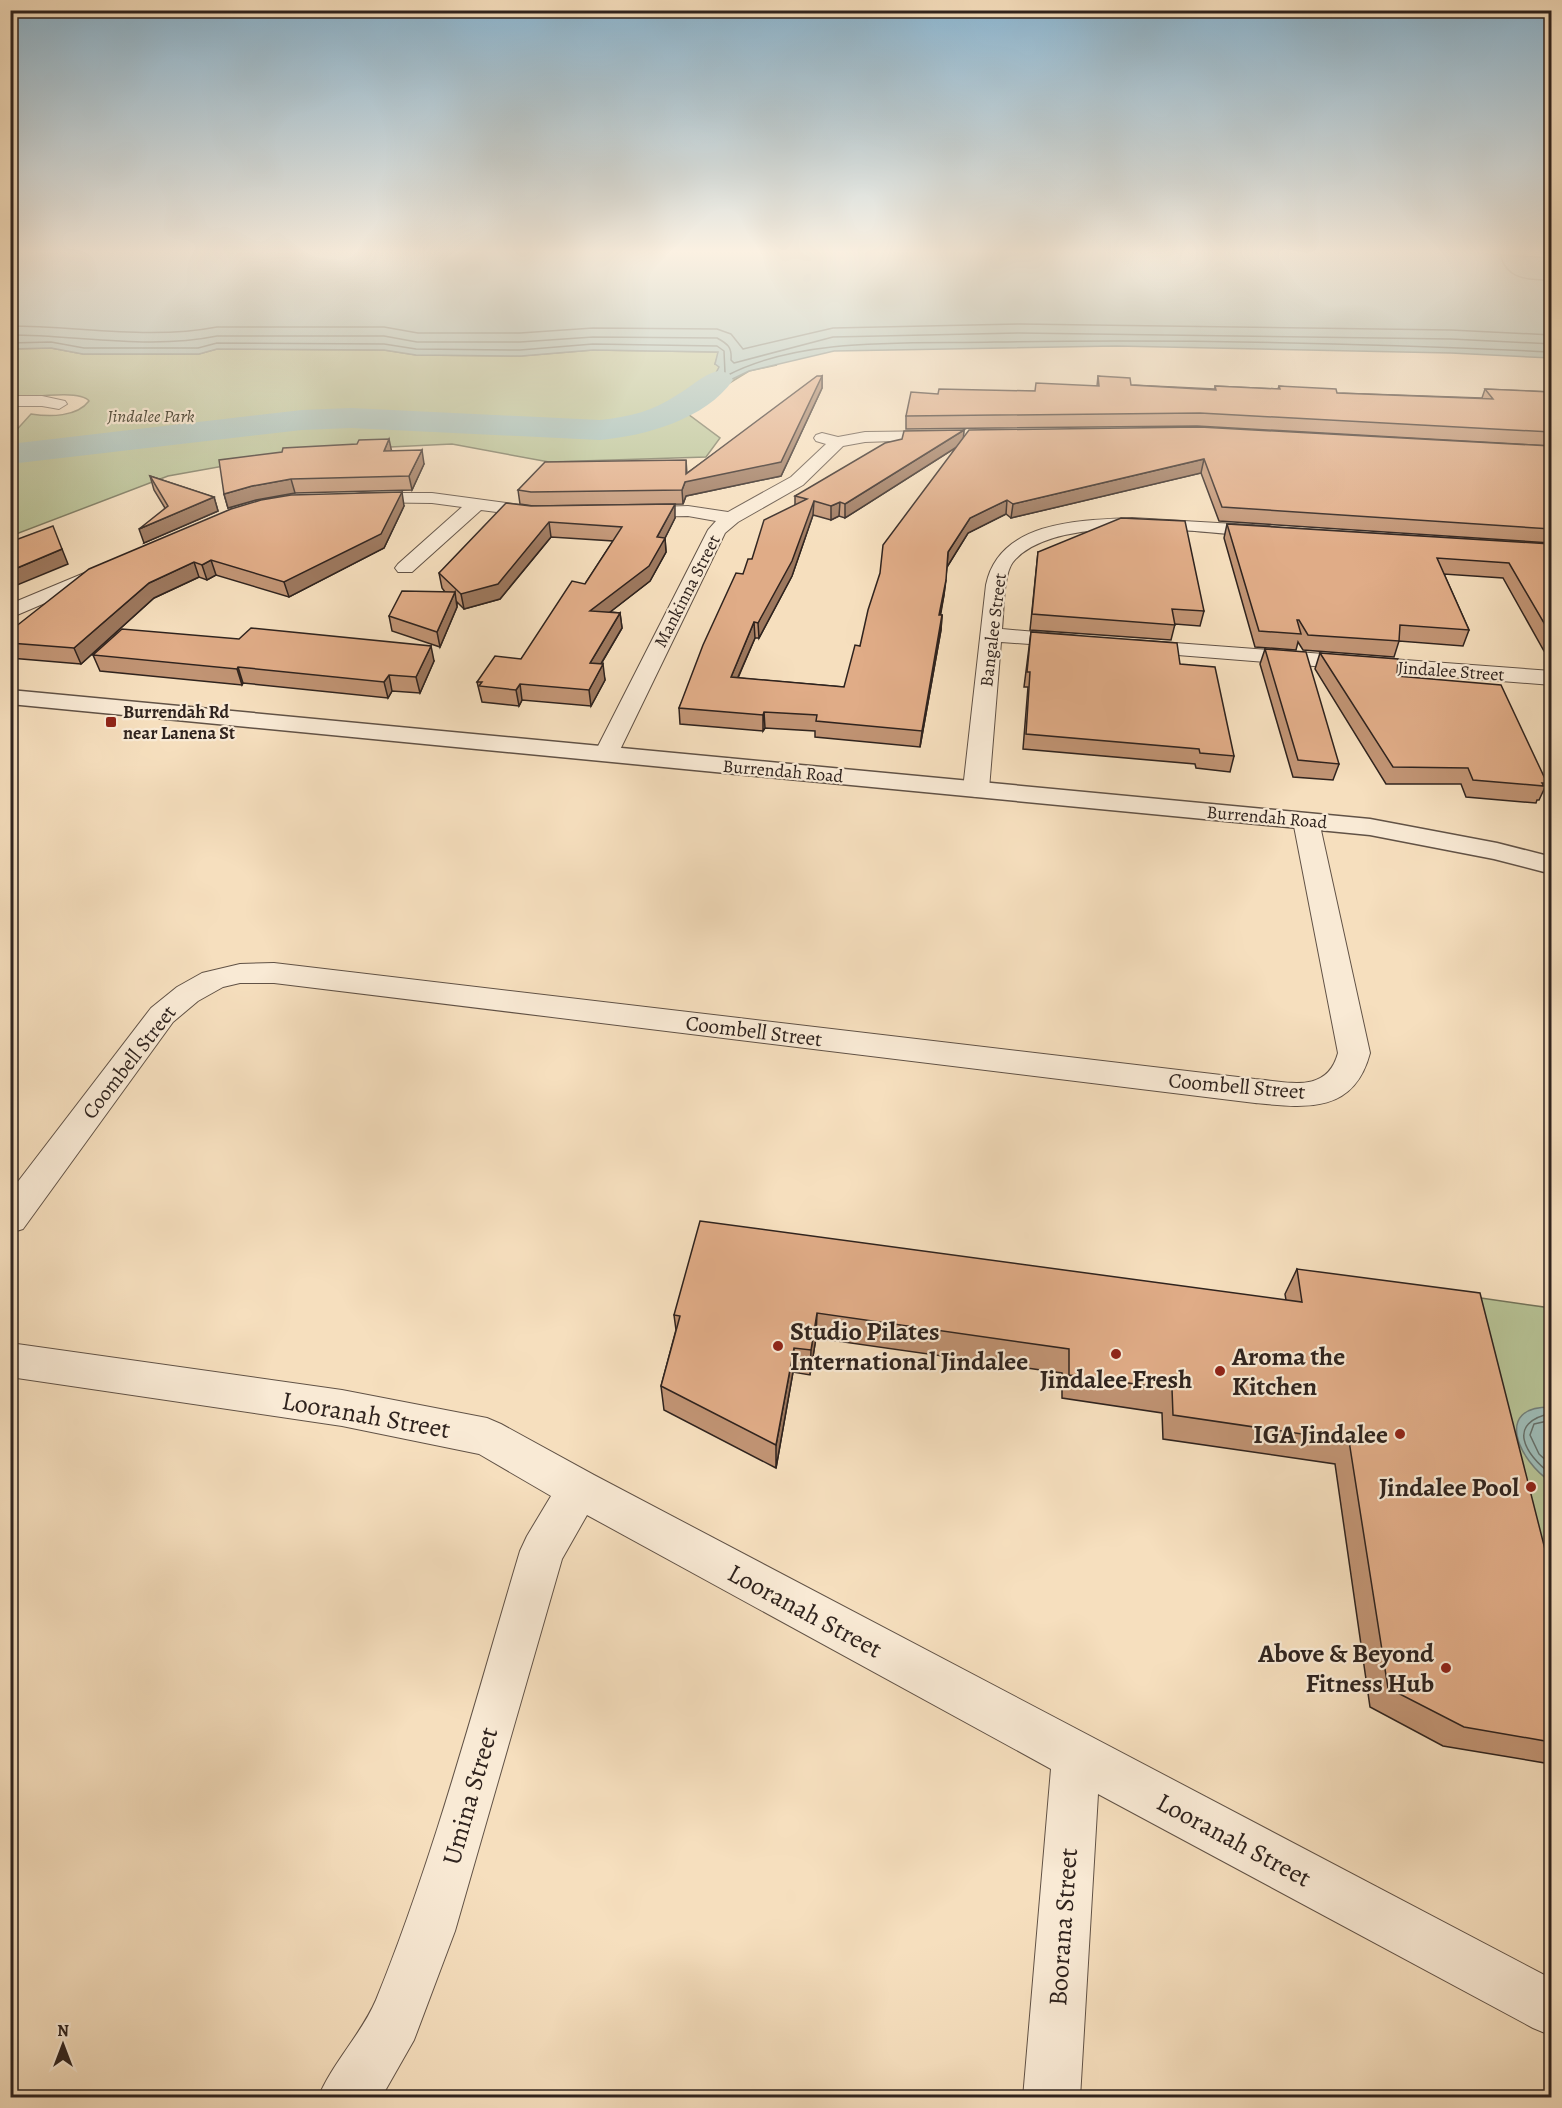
<svg xmlns="http://www.w3.org/2000/svg" width="1562" height="2108" font-family="Alegreya,serif">
  <rect width="100%" height="100%" fill="#f6dfbe"/>
  <filter id="stains"><feTurbulence type="fractalNoise" baseFrequency=".00333" numOctaves="4"/><feColorMatrix values="0 0 0 0 .2 0 0 0 0 .09 0 0 0 0 .02 0 0 0 .5 -.17"/></filter>
  <radialGradient id="worn" r=".72"><stop offset=".6" stop-color="#630" stop-opacity="0"/><stop offset="1" stop-color="#630" stop-opacity=".3"/></radialGradient>
  <g fill="#b7c396" stroke="#73735a" stroke-width="1.5">
    <path d="M51,348L83,354H199L217,349L384,350L416,355L521,356L593,350L719,352L715,364L777,365L749,371L684,411L720,438L706,457L549,462L452,444L307,451L168,476L11,536V436L31,414C50,417 77,417 89,401C80,389 27,398 11,398V349Z"/>
    <polygon points="1467,1296 1551,1308 1551,1666"/>
  </g>
  <g fill="#9ebcb7" stroke="#727f7a" stroke-width="1.5">
    <path d="M10,253H1474L1551,258V358L1451,353L1116,346L834,351L749,371L716,387L684,412L642,425C665,414 709,392 719,367L715,364L718,352L593,350L521,356L416,355L384,350L217,349L199,354H83L51,348L11,349Z"/>
    <path d="M1551,1407H1552L1551,1482C1519,1461 1493,1406 1551,1407Z"/>
  </g>
  <g fill="none" stroke-linecap="round" stroke-linejoin="round">
    <g stroke="#66706a" stroke-width="1.5">
      <path d="M1500,253C1505,280 1529,280 1552,280"/>
      <path d="M10,326C78,326 149,340 217,327H384L418,333H520L593,328L717,329L731,334L743,349L833,328L1020,324L1451,330L1552,335"/>
      <path d="M10,335C78,335 149,350 217,336H384L417,342H520L593,337L717,338C728,344 732,347 731,360L734,363L833,337L1020,333L1451,339L1552,344"/>
      <path d="M10,343L51,342L84,348H198L217,343L384,344L416,349L520,350L593,344L717,346L724,351L725,373L728,375C803,336 912,344 995,342C1181,339 1367,343 1552,352"/>
      <path d="M1552,1413C1505,1423 1525,1454 1552,1475"/>
      <polyline points="1552,1420 1534,1424 1530,1435 1539,1454 1552,1466"/>
    </g>
    <path fill="#9ebcb7" fill-rule="evenodd" d="M718,371L729,373L733,380C706,419 645,436 600,440L351,428L302,430L10,464V444L302,410L351,408L600,420C629,417 653,411 677,395C691,387 702,375 718,371Z"/>
    <defs>
      <g id="minor">
        <polygon points="10,396 42,396 65,401 67,404 59,409 42,406 10,406"/>
        <polygon points="946,431 952,433 954,436 952,439 865,442 843,446 803,485 738,522 725,533 618,754 615,759 606,761 597,759 594,754 708,530 716,521 688,516 633,517 627,516 624,512 627,508 688,506 728,512 791,477 826,444 816,441 814,438 816,435 822,433 838,437 865,432"/>
        <polygon points="361,493 432,493 544,508 550,509 553,513 550,517 544,518 481,510 412,572 398,572 395,568 398,564 462,507 432,503 355,502 352,498 355,494"/>
        <path d="M1132,518L1269,526L1276,528L1278,532L1276,536L1269,538C1208,533 1056,510 1013,562C1003,575 1004,612 1002,629L1071,635L1079,636L1082,641L1079,646L1071,647L1001,642L989,789L985,794L976,797L967,794L963,789L986,585C999,521 1080,520 1132,518Z"/>
        <polygon points="106,564 113,566 116,570 113,574 10,618 10,604"/>
        <polygon points="1135,640 1552,671 1552,685 1127,651 1124,646 1127,641"/>
        <path d="M1306,813L1315,816L1319,821L1370,1053C1354,1114 1306,1108 1255,1103L274,983H240L223,987L198,1001L173,1022L23,1229L10,1233V1192L151,1008L177,987L202,973L240,964L274,963L1255,1079C1289,1082 1327,1094 1338,1053L1293,821L1297,816Z"/>
        <path d="M10,1343L342,1390L487,1418L501,1424L594,1475L1552,1979V2036L1533,2028L1098,1794L1080,2098H1023L1051,1769L587,1515L562,1559L455,1931L414,2040L381,2098H318C332,2063 361,2035 376,2000C435,1855 475,1701 520,1551L527,1536L551,1496L479,1454L342,1426L10,1377Z"/>
      </g>
      <polygon id="tertiary" points="10,690 1370,819 1497,843 1552,857 1552,874 1494,859 1370,835 10,704"/>
    </defs>
    <use href="#minor" stroke="#615246" stroke-width="2"/>
    <use href="#tertiary" stroke="#615246" stroke-width="3"/>
    <use href="#minor" fill="#f9ead5" fill-rule="evenodd"/>
    <use href="#tertiary" fill="#f9ead5" fill-rule="evenodd"/>
  </g>
  <g fill="#c19474" stroke="#2f231e" stroke-width="1.5" fill-rule="evenodd">
    <polygon points="822,376 822,388 781,476 686,496 683,504 533,506 520,504 518,490 687,473"/>
    <polygon points="1098,376 1131,385 1215,389 1215,386 1278,389 1279,386 1337,393 1482,398 1485,389 1550,392 1551,388 1551,446 1197,426 906,429 906,416 938,394 1035,391 1097,386"/>
    <path d="M964,430L963,437L1551,446V543L1219,521L1201,473L1011,518L1006,514L968,533L947,567L944,595L940,615H942L941,630L920,747L815,737V731L765,728L763,731L680,724L679,708L743,574L752,559L795,505V496ZM955,448L860,646L844,687L738,678L755,638H759L792,576L813,515L831,520L839,516L845,518Z"/>
    <polygon points="392,451 424,464 412,490 295,493 256,500 228,508 224,494"/>
    <polygon points="150,476 214,497 218,511 144,543 165,508 154,490"/>
    <polygon points="404,506 384,548 289,597 216,575 207,580 199,577 154,598 81,664 10,658 10,631 231,509"/>
    <polygon points="531,506 675,518 665,538 666,552 650,581 610,612 620,613 622,628 601,664 605,680 591,706 522,700 519,706 482,702 477,682 521,659 585,584 613,541 551,537 500,599 464,609 457,602 457,607 440,647 392,631 389,616 445,592 442,588 439,573"/>
    <polygon points="1227,524 1551,544 1551,651 1544,651 1503,578 1444,574 1469,630 1463,646 1399,641 1394,657 1303,650 1298,642 1296,650 1255,647 1224,538"/>
    <polygon points="1038,552 1204,611 1200,626 1175,624 1171,640 1030,630"/>
    <polygon points="1031,632 1180,664 1234,756 1230,772 1196,768 1195,764 1023,749 1028,687 1024,687"/>
    <polygon points="1265,649 1339,764 1333,780 1293,777 1260,664"/>
    <polygon points="1320,653 1397,676 1547,783 1539,800 1537,800 1536,803 1466,797 1461,784 1386,784 1315,669"/>
    <polygon points="93,655 434,661 420,693 392,691 388,698 243,683 242,685 100,671"/>
    <polygon points="1297,1269 1551,1573 1551,1764 1443,1746 1370,1707 1335,1464 1163,1439 1162,1413 1062,1398 1062,1373 816,1338 810,1375 793,1372 776,1468 664,1410 661,1386 676,1330 674,1315 1286,1300 1285,1294"/>
  </g>
  <g fill="#9d785e" stroke="#2f231e" stroke-width="1.5">
    <polygon points="822,376 822,388 781,476 686,496 683,504 682,490 685,482 686,460 687,474"/>
    <polygon points="964,430 963,443 845,518 845,504"/>
    <polygon points="389,439 392,453 384,451"/>
    <polygon points="422,450 424,464 412,490 409,476"/>
    <polygon points="1204,459 1201,473 1011,518 1013,504"/>
    <polygon points="291,479 295,493 256,500 228,508 224,494 252,486"/>
    <polygon points="402,492 404,506 384,548 289,597 284,582"/>
    <polygon points="214,497 218,511 144,543 139,529"/>
    <polygon points="1007,500 1006,514 968,533 947,567 948,552 970,518"/>
    <polygon points="814,501 813,515 792,576 759,638 758,623"/>
    <polygon points="840,502 839,516 831,520 831,506"/>
    <polygon points="675,504 675,518 663,542 665,538 666,552 650,581 592,626 590,611 657,537"/>
    <polygon points="549,522 551,537 500,599 464,609 461,594"/>
    <polygon points="62,549 68,564 10,588 10,571"/>
    <polygon points="211,560 216,575 207,580 202,565"/>
    <polygon points="194,562 199,577 154,598 81,664 74,648 149,583"/>
    <polygon points="946,580 944,595 938,630 939,615"/>
    <polygon points="455,592 457,607 440,647 437,632"/>
    <polygon points="620,613 622,628 592,679 590,663"/>
    <polygon points="942,615 941,630 920,747 922,731"/>
    <polygon points="754,622 755,638 731,693 731,677"/>
    <polygon points="431,646 434,661 420,693 416,677"/>
    <polygon points="603,664 605,680 591,706 589,690"/>
    <polygon points="238,667 243,683 242,685 237,669"/>
    <polygon points="389,675 392,691 388,698 384,682"/>
    <polygon points="520,684 522,700 519,706 516,690"/>
    <polygon points="764,712 765,728 763,731 763,715"/>
    <polygon points="817,1313 816,1338 810,1375 811,1350"/>
    <polygon points="794,1348 793,1372 776,1468 776,1445"/>
  </g>
  <g fill="#e0ac87" stroke="#2f231e" stroke-width="1.5">
    <polygon points="817,376 822,376 781,462 685,482 682,490 531,492 518,490 545,462 686,460 686,474"/>
    <polygon points="1098,376 1130,378 1131,385 1216,390 1215,386 1280,389 1279,386 1336,389 1337,393 1493,399 1485,389 1551,392 1551,432 1200,413 906,416 911,392 938,394 939,389 1035,391 1036,383 1099,386"/>
    <polygon points="1200,427 1551,446 1551,529 1222,507 1204,459 1013,504 1007,500 970,518 948,552 946,580 939,615 942,615 922,731 816,721 817,715 764,712 763,715 679,708 703,645 736,573 743,574 748,559 752,559 764,520 807,499 795,496 885,443 902,439 904,431 964,430 845,504 840,502 831,506 814,501 792,561 758,623 754,622 731,677 844,687 855,645 860,646 868,610 880,573 883,545 969,430"/>
    <polygon points="389,439 384,451 422,450 409,476 291,479 252,486 224,494 219,460 282,452 283,448 357,444 359,440"/>
    <polygon points="150,476 214,497 139,529 168,506"/>
    <polygon points="402,492 381,534 284,582 211,560 202,565 194,562 149,583 74,648 10,643 10,631 89,569 231,509 261,500 291,495"/>
    <polygon points="506,503 531,506 675,504 657,537 665,538 649,566 590,611 620,613 590,663 603,664 589,690 520,684 516,690 479,686 482,682 477,682 495,656 521,659 572,581 585,584 622,527 549,522 498,584 461,594 439,573"/>
    <polygon points="1121,518 1185,521 1204,611 1172,609 1175,625 1032,614 1038,552"/>
    <polygon points="1227,524 1551,544 1551,635 1509,563 1437,558 1469,630 1400,625 1399,641 1308,635 1299,620 1297,620 1301,634 1259,631"/>
    <polygon points="53,526 62,549 10,571 10,542"/>
    <polygon points="402,591 455,592 437,632 389,616"/>
    <polygon points="251,628 431,646 416,677 389,675 384,682 238,667 237,669 93,655 122,629 239,639"/>
    <polygon points="1031,632 1177,643 1180,664 1215,667 1234,756 1200,753 1199,749 1026,734 1030,672 1027,672"/>
    <polygon points="1265,649 1306,652 1339,764 1298,760"/>
    <polygon points="1320,653 1398,659 1397,676 1501,685 1547,783 1542,783 1544,786 1473,780 1468,768 1393,767"/>
    <polygon points="700,1221 1302,1302 1297,1269 1480,1293 1551,1573 1551,1742 1464,1727 1388,1688 1349,1441 1173,1415 1172,1389 1069,1375 1069,1349 817,1313 811,1350 794,1348 776,1445 661,1386 680,1316 674,1315"/>
  </g>
  <linearGradient id="sky" x2="0" y2="1"><stop stop-color="#8ab7d4"/><stop offset="0.46" stop-color="#fbf1e2"/><stop offset="1" stop-color="#fbf1e2" stop-opacity="0"/></linearGradient>
  <rect width="1562" height="548" fill="url(#sky)"/>
  <g fill="#8f2418" stroke="#f9ead5" stroke-width="2">
    <rect x="105" y="716" width="12" height="12" rx="3"/>
    <circle cx="778" cy="1346" r="6"/>
    <circle cx="1116" cy="1354" r="6"/>
    <circle cx="1220" cy="1371" r="6"/>
    <circle cx="1400" cy="1434" r="6"/>
    <circle cx="1531" cy="1487" r="6"/>
    <circle cx="1446" cy="1668" r="6"/>
  </g>
  <g text-anchor="middle" dominant-baseline="central" stroke-width="4.5" stroke-linejoin="round" paint-order="stroke">
    <g font-size="18" font-style="italic" fill="#585342" stroke="#f9ead5">
      <text x="151" y="416">Jindalee Park</text>
    </g>
    <g font-size="18" fill="#2f231e" stroke="#f9ead5">
      <text transform="translate(687 591) rotate(-63)">Mankinna Street</text>
      <text transform="translate(993 630) rotate(-83)">Bangalee Street</text>
      <text transform="translate(1451 671) rotate(4)">Jindalee Street</text>
      <text transform="translate(783 771) rotate(5)">Burrendah Road</text>
      <text transform="translate(1267 817) rotate(5)">Burrendah Road</text>
    </g>
    <g font-size="18" font-weight="bold" fill="#2f231e" stroke="#f9ead5" text-anchor="start">
      <text x="123" y="712">Burrendah Rd<tspan x="123" dy="21">near Lanena St</tspan></text>
    </g>
    <g font-size="21" fill="#2f231e" stroke="#f9ead5">
      <text transform="translate(754 1031) rotate(7)">Coombell Street</text>
      <text transform="translate(129 1062) rotate(-52)">Coombell Street</text>
      <text transform="translate(1237 1086) rotate(5)">Coombell Street</text>
    </g>
    <g font-size="26" font-weight="bold" fill="#2f231e" stroke="#f9ead5" text-anchor="end">
      <text x="790" y="1331" text-anchor="start">Studio Pilates<tspan x="790" dy="30">International Jindalee</tspan></text>
      <text x="1232" y="1356" text-anchor="start">Aroma the<tspan x="1232" dy="30">Kitchen</tspan></text>
      <text x="1116" y="1379" text-anchor="middle">Jindalee Fresh</text>
      <text x="1388" y="1434">IGA Jindalee</text>
      <text x="1519" y="1487">Jindalee Pool</text>
      <text x="1434" y="1653">Above &amp; Beyond<tspan x="1434" dy="30">Fitness Hub</tspan></text>
    </g>
    <g font-size="26" fill="#2f231e" stroke="#f9ead5">
      <text transform="translate(366 1415) rotate(10)">Looranah Street</text>
      <text transform="translate(805 1611) rotate(28)">Looranah Street</text>
      <text transform="translate(470 1796) rotate(-74)">Umina Street</text>
      <text transform="translate(1234 1840) rotate(28)">Looranah Street</text>
      <text transform="translate(1063 1927) rotate(-86)">Boorana Street</text>
    </g>
  </g>
  <rect width="1562" height="2108" fill="none" stroke="#f6dfbe" stroke-width="36"/>
  <rect x="12" y="12" width="1538" height="2084" fill="none" stroke="#2f231e" stroke-width="3"/>
  <rect x="18" y="18" width="1526" height="2072" fill="none" stroke="#2f231e" stroke-width="1.5"/>
  <g transform="translate(63 2045)" stroke="#f9ead5" stroke-width="4.5" paint-order="stroke">
  <path d="M0-4.5L10 22L0 15L-10 22Z" fill="#2f231e"/>
  <text y="-9" font-size="16" font-weight="bold" text-anchor="middle" fill="#2f231e">N</text>
  </g>
  <rect width="100%" height="100%" filter="url(#stains)"/>
  <rect width="100%" height="100%" fill="url(#worn)"/>
</svg>
